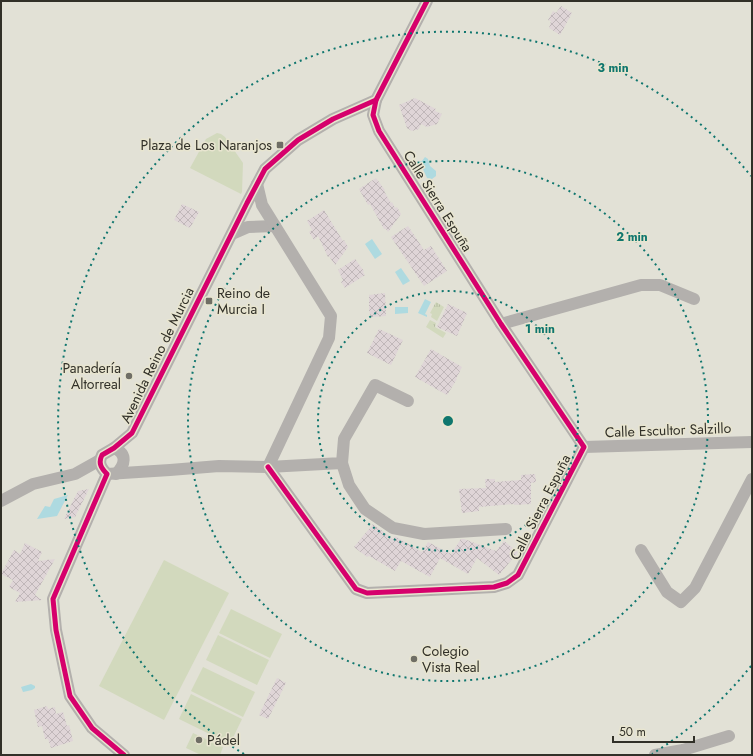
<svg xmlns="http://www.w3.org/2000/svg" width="753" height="756" font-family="Jost,sans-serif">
  <defs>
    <pattern id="grass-tufts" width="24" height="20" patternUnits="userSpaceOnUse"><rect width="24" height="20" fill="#d2d9bd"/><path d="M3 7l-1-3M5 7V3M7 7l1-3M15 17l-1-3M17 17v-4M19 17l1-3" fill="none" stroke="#b5bba2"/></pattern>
    <pattern id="building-cross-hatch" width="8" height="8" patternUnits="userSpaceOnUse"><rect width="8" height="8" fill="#dfd5d7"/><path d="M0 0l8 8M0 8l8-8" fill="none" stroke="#c0b7b9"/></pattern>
  </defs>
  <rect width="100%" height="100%" fill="#e2e1d6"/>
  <g fill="url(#grass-tufts)">
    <polygon points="436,302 444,307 437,321 431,317 432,314 430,313"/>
    <polygon points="430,320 436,323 435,327 446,333 443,338 426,327"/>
  </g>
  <g fill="#d2d9bd">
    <polygon points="217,133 221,134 225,137 243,163 242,192 241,194 190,168 206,139"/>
    <polygon points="164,560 229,593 164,720 99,686"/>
    <polygon points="231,609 282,634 270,658 219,633"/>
    <polygon points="218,635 269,660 257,685 206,660"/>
    <polygon points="203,667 255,692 243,717 191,691"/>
    <polygon points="191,694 242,719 230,744 179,719"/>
    <polygon points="193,733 223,747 220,755 201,755 186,748"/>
  </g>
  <g fill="#aedae0">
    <polygon points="425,157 428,159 430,166 436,171 436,176 432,179 427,178 422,167 418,165 418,162 422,161"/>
    <polygon points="372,239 382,254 375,259 365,244"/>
    <polygon points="401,268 410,281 403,285 395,272"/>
    <polygon points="425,299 431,302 425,314 427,315 427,317 418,313"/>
    <polygon points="395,307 408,307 408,313 395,314"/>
    <polygon points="68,495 57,516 37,519 45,506 50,507 54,499"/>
    <polygon points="31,684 35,686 35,688 32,690 23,692 21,687"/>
  </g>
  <g fill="url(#building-cross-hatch)">
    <polygon points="561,6 572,13 560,35 549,28 551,21 548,20 553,11 556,13"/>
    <polygon points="415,98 436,109 435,111 442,114 437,124 427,127 421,124 419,129 412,131 407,128 399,105"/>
    <polygon points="376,178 385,190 384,191 391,203 392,202 395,208 397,207 401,214 388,232 386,229 384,229 370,204 368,205 359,189"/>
    <polygon points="182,204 199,212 190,228 174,220"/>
    <polygon points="324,210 343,241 344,240 348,247 335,265 329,256 328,257 318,236 314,240 309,232 312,230 307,221"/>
    <polygon points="408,226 424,250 431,246 447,271 424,286 391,237"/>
    <polygon points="355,259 364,271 363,272 365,275 345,288 341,282 343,280 338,270"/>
    <polygon points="385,293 386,316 371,317 369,310 369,295"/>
    <polygon points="448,304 467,313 457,336 437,327"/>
    <polygon points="379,329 403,340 391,365 367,353"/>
    <polygon points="431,349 462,367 456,379 457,379 447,395 415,377"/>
    <polygon points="535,474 536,482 531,483 531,504 514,505 514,504 479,507 479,511 462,513 459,489 486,488 485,479 495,479 495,482 521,480 521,475"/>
    <polygon points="89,489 75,517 64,519 78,491"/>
    <polygon points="373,524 393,539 395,536 422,552 428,542 451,554 461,539 464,539 496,551 504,541 518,552 499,575 477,558 468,574 440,558 430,577 401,561 395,571 369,556 367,557 354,547"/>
    <polygon points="25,543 42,552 38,561 55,559 35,595 42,600 15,602 20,593 9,587 13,580 1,574 14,550 20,554"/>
    <polygon points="277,678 286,683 268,719 259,715"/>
    <polygon points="47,706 48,709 55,707 56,714 63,712 67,726 69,725 73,741 51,748 48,739 45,739 42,726 38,727 34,710"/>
  </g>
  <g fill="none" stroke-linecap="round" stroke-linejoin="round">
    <g stroke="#b3b0ad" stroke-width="12">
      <polyline points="232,234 248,227 275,226"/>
      <polyline points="501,324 641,285 660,285 694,299"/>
      <polyline points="584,447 752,442"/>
      <path d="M114,448C128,454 125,465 116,474"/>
      <polyline points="342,463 349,485 365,509 393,528 424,534 506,529"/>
      <polyline points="268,467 356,589 367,593 494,587 507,583 518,575 584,447 501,324 379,131 373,115 376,100"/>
      <polyline points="268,467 342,463 344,439 375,385 408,401"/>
      <polyline points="107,474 170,470 219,466 268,467 329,338 331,316 262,205 257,184"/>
      <polyline points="1,501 33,484 75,474 100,460"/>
      <polyline points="641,550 667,592 681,602 695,588 752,479"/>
      <path d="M124,755L92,728L70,696L56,630L53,599L107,474C101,468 98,463 102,455L114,448L132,433L247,203L265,169L298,140L333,119L376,100L427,1"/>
      <polyline points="655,755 683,750 729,736"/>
    </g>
    <defs>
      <g id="cycleway">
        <polyline points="268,467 356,589 367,593 494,587 507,583 518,575 584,447 501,324 379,131 373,115 376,100"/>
        <path d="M124,755L92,728L70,696L56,630L53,599L107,474C101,468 98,463 102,455L114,448L132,433L247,203L265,169L298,140L333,119L376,100L427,1"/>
      </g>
    </defs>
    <use href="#cycleway" stroke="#e8e5d0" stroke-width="8"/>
    <use href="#cycleway" stroke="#d6006c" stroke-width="5"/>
  </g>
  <g fill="none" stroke="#0f766e" stroke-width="2" stroke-dasharray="2 4">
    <circle cx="448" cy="421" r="130"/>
    <circle cx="448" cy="421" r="260"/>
    <path d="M751 666A390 390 0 0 1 652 754M244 754A390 390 0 1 1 751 176"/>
  </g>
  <g fill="#6f6e65" stroke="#e8e5d0" stroke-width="1.5">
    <rect x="276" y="141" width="8" height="8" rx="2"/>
    <rect x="205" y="297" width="8" height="8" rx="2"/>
    <circle cx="129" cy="376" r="4"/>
    <circle cx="414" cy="659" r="4"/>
    <circle cx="199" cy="740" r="4"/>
  </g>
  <g text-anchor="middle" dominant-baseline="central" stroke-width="3" stroke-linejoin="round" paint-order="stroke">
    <g font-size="14" fill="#313028" stroke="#e8e5d0" text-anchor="start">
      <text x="272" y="145" text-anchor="end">Plaza de Los Naranjos</text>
      <text x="217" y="293">Reino de<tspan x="217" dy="16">Murcia I</tspan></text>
      <text x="121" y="368" text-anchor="end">Panadería<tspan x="121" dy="16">Altorreal</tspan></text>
      <text x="422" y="651">Colegio<tspan x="422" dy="16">Vista Real</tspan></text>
      <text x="207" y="740">Pádel</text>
    </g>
    <g font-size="14" fill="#313028" stroke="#e8e5d0">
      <text transform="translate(438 201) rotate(58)">Calle Sierra Espuña</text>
      <text transform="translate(157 355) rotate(-64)">Avenida Reino de Murcia</text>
      <text transform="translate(668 430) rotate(-2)">Calle Escultor Salzillo</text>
      <text transform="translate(540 507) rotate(-63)">Calle Sierra Espuña</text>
    </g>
  </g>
  <circle cx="448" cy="421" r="6" fill="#0f766e" stroke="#e8e5d0" stroke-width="2"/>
  <g font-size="12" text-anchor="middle" font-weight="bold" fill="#0f766e" stroke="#e8e5d0" stroke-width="3" stroke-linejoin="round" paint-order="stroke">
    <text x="613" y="72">3 min</text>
    <text x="632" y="241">2 min</text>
    <text x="540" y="333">1 min</text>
  </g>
  <rect width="753" height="756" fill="none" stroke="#313028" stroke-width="4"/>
  <path d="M613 736v6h81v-6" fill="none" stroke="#313028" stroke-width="2"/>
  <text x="619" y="736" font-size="12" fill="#313028" stroke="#e8e5d0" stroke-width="3" paint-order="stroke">50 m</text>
</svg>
